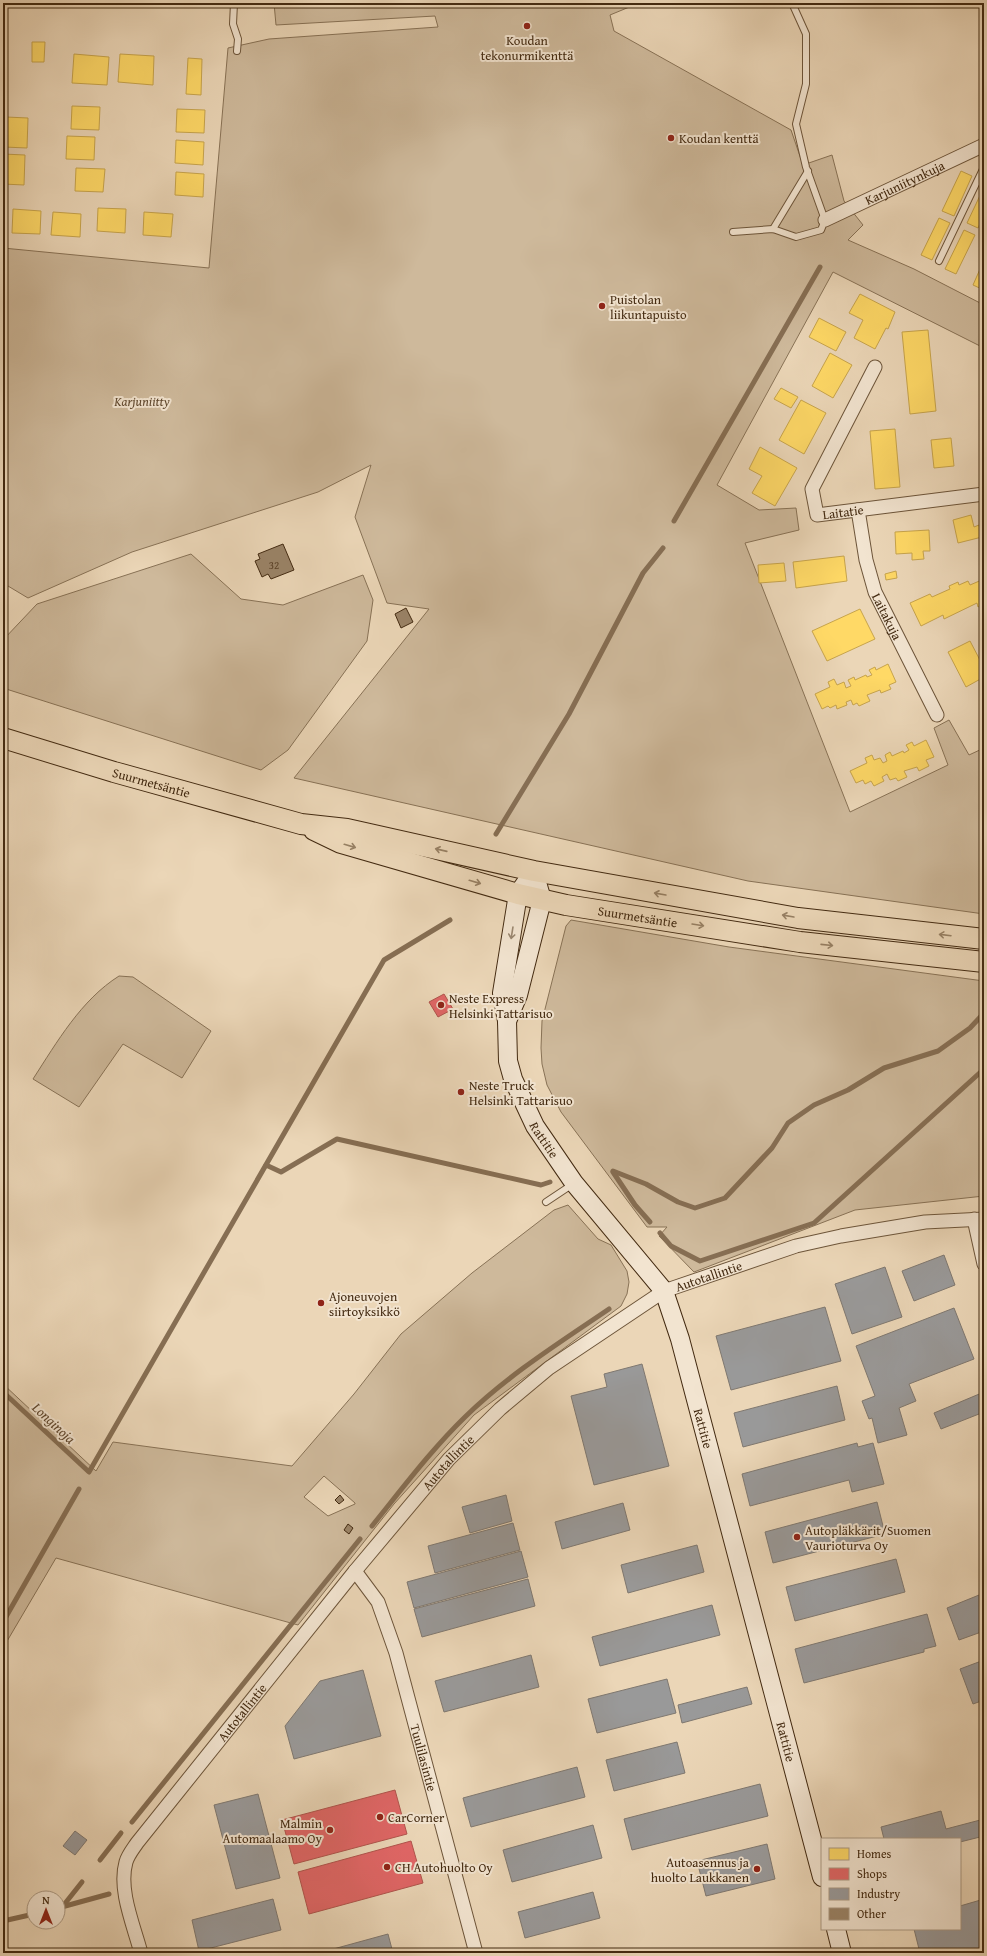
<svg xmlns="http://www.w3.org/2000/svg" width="987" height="1956" font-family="'Gentium Book Plus',serif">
  <rect width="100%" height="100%" fill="#ebd6b7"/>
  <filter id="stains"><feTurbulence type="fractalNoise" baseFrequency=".005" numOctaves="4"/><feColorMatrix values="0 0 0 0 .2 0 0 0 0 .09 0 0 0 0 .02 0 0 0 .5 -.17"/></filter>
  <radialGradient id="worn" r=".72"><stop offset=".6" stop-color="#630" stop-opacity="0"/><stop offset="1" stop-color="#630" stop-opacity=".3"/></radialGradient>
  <g fill="#ceb99b" stroke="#887256" fill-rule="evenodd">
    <polygon points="274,3 639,3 610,15 614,31 791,130 803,165 832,155 844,201 863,225 848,240 914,269 984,305 984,348 833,272 717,485 759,510 796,508 799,530 745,543 850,812 948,765 934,728 949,720 969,755 984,748 984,914 748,881 294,778 429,609 387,603 355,517 371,465 318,492 132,552 28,598 3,583 3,248 209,268 228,48 269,39 438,27 435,16 276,25"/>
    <polygon points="191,554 241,599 283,605 363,575 373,600 367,641 288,750 261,770 3,688 3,640 37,604"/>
    <polygon points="571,920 729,947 984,981 984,1196 855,1210 694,1272 659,1236 667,1227 647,1227 561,1112 547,1085 542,1064 541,1048 542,1021 566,926"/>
    <path d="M119,976L133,977L211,1031L182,1078L123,1044L79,1107L33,1079C57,1042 81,1000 119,976Z"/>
    <path d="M568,1205L598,1239L611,1245L627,1271L629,1282L627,1294L621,1306L474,1415L394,1504L298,1625L56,1558L3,1648V1384L96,1471L113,1442L292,1466L354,1394L401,1334L472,1273L554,1210ZM324,1476L355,1503V1504L328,1516L304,1497Z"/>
  </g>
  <g fill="#ffd966" stroke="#c7a44c">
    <polygon points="32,42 45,42 44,62 32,62"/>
    <polygon points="74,54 109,57 107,85 72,83"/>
    <polygon points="120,54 154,56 153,85 118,82"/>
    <polygon points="188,58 202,59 201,95 186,94"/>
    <polygon points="72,106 100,107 99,130 71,129"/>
    <polygon points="177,109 205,110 204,133 176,132"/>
    <polygon points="6,117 28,118 27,148 4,147"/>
    <polygon points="67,136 95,137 94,160 66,159"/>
    <polygon points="176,140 204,142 203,165 175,163"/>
    <polygon points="3,154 25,155 24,185 3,184"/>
    <polygon points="76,168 105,169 103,192 75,191"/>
    <polygon points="961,171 972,176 954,216 942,211"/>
    <polygon points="176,172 204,174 203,197 175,195"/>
    <polygon points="984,187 984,216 978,228 967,223"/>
    <polygon points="98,208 126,209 125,233 97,231"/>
    <polygon points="13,209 41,211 40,234 12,233"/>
    <polygon points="53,212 81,214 80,237 51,235"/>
    <polygon points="144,212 173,214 171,237 143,235"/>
    <polygon points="939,218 950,223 932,260 921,255"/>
    <polygon points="964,230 975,235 956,274 945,269"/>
    <polygon points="984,260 984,290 973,285"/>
    <polygon points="860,294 895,312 888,329 886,328 875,349 854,338 863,320 849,313"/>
    <polygon points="819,318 846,332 836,351 809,337"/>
    <polygon points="928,330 936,411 910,414 902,332"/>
    <polygon points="830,353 852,365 833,398 812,386"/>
    <polygon points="781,388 798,397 791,408 774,399"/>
    <polygon points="801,400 826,413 804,454 779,440"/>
    <polygon points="895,429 900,487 875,489 870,431"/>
    <polygon points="951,438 954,466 934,468 931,440"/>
    <polygon points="760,447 797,468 775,506 752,493 762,476 749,469"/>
    <polygon points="971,515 974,527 979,525 982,537 958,543 953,520"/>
    <polygon points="929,530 930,551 923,551 924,559 912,560 912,553 896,554 895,532"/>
    <polygon points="844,556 847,581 796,588 793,562"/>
    <polygon points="784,563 786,581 759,583 758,565"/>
    <polygon points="896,571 897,578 886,580 885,574"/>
    <polygon points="984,579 984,604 978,607 977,603 944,619 943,615 921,626 910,603 930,594 932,597 950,589 949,586 958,582 959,585 968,581 970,585"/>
    <polygon points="860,609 875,639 827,661 812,631"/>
    <polygon points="970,641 981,662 984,661 984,677 966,687 948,652"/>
    <polygon points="888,664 896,682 889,685 891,689 881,693 880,690 867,695 870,701 859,706 857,703 853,705 851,700 846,702 847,705 837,709 836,705 830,708 828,706 822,709 815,694 830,687 828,682 834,679 837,685 844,682 846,688 851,686 848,680 854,677 855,680 866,675 867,677 872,675 869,670 875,667 876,670"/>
    <polygon points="926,740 934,757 926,760 929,766 919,771 917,767 904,771 907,777 898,781 896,778 890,780 887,774 882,777 884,781 874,786 871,781 865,784 863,780 856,783 850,771 867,763 865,758 872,755 874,760 880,758 883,763 887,761 885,755 890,752 892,756 903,751 904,753 909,750 906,745 912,742 914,746"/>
  </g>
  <g fill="#e06666" stroke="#b1544c">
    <polygon points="444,994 453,1009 438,1017 429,1002"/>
    <polygon points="395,1790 407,1834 294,1864 282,1820"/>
    <polygon points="411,1841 423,1883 309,1914 298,1872"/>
  </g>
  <g fill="#999" stroke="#7f7870">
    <polygon points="944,1255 955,1285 914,1301 902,1271"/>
    <polygon points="885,1267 902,1317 852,1334 835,1284"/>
    <polygon points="825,1307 841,1361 731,1390 716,1336"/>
    <polygon points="954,1308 974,1359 909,1384 916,1401 899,1408 907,1435 878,1443 872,1418 869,1419 862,1401 875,1396 856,1346"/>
    <polygon points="642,1364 669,1466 594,1485 571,1396 607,1387 604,1374"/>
    <polygon points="837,1386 845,1420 743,1447 734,1413"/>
    <polygon points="984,1392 984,1412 941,1429 934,1413"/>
    <polygon points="857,1443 858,1447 873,1443 884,1484 852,1492 849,1480 750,1506 742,1474"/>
    <polygon points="506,1495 512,1521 470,1533 462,1507"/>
    <polygon points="877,1502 885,1534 773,1563 765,1532"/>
    <polygon points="623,1503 630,1530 562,1549 555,1522"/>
    <polygon points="513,1523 520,1550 435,1573 428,1546"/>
    <polygon points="697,1545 704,1572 628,1593 621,1565"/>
    <polygon points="521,1551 528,1577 414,1608 407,1582"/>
    <polygon points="896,1559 905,1592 795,1621 786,1587"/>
    <polygon points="528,1579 535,1606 422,1637 414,1609"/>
    <polygon points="984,1593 984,1631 959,1640 947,1608"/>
    <polygon points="712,1605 720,1635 600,1666 592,1637"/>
    <polygon points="927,1614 936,1646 924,1649 924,1652 804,1683 795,1649"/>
    <polygon points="531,1655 539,1687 444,1712 435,1681"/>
    <polygon points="984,1660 984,1700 973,1704 960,1669"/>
    <polygon points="363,1670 381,1736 294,1759 285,1726 320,1681"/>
    <polygon points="667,1679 676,1713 597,1733 588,1699"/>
    <polygon points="747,1687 752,1704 682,1723 678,1705"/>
    <polygon points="677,1742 685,1773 614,1791 606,1760"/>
    <polygon points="577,1767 585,1797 471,1827 463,1798"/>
    <polygon points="760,1784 768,1816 632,1850 624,1819"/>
    <polygon points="258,1794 280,1878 236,1889 214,1805"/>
    <polygon points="941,1811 946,1829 984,1819 984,1836 960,1842 960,1839 884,1839 881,1827"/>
    <polygon points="593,1825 602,1858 512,1882 503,1850"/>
    <polygon points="75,1831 87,1840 75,1855 63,1846"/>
    <polygon points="767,1844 775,1879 706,1896 697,1861"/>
    <polygon points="593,1892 600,1918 525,1938 518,1912"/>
    <polygon points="273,1899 281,1930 199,1951 192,1920"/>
    <polygon points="984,1899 984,1953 920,1953 914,1929 960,1929 960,1906"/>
    <polygon points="388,1934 393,1953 326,1953 326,1951"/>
  </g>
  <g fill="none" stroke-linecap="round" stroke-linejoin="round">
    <g stroke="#866e53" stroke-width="5">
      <polyline points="674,521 820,267"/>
      <polyline points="496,834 569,714 643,573 663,548"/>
      <polyline points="266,1165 281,1172 337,1139 541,1185 550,1182"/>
      <polyline points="613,1171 646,1184 678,1202 695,1208 725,1198 772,1148 788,1123 814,1105 848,1090 884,1068 938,1051 970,1028 984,1013"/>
      <polyline points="613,1172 635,1205 650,1222"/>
      <polyline points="660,1233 671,1246 700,1261 814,1223 984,1069"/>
      <polyline points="3,1392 89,1472 384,960 450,920"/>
      <path d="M372,1526C402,1489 431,1450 465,1417C508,1375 559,1343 609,1309"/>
      <polyline points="3,1622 79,1489"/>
      <polyline points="132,1822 360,1539"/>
      <polyline points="100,1860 121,1833"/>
      <polyline points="63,1906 82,1882"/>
      <polyline points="58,1908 109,1894"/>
      <polyline points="3,1921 34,1914"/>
    </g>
  </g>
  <g fill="#9a8367" stroke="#432a11">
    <polygon points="283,544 294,570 271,579 268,574 262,577 255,561 260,559 258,554"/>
    <polygon points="406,608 413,622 401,628 395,614"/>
    <polygon points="340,1495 344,1500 339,1504 335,1500"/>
    <polygon points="348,1524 353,1528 349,1534 344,1530"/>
  </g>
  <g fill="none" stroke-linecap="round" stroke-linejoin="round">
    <defs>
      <g id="lane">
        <polyline points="234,3 233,24 238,39 237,51"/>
        <polyline points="773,229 808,171"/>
        <polyline points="733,232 773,229 796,237 821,230 825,220 806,167 796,124 806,84 806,34 792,3"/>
        <polyline points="939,261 984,167"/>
        <polyline points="546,1202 573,1184"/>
      </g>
      <g id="street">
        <path id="s1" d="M825,220L984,145"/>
        <path id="s2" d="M875,367L812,489L817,515L984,494"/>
        <path id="s3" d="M858,510L866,560L875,592L937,715"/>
        <polyline points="974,1219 984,1264"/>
        <path id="s4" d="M355,1571L378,1602L396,1653L476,1953"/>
        <path id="s5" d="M141,1953C134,1926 118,1890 126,1862C128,1855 133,1849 137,1843L355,1571L449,1459L500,1409L549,1368L664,1291L796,1246L841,1236L925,1222L984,1219"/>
      </g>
      <g id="secondary">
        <path id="s6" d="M534,871L518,894L502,993L507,1021L508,1061L513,1079L535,1126L574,1183L664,1291L680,1339L822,1877"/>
        <polyline points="507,1021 518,995 542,900 538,886"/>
        <polyline points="836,1929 842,1953"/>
      </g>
      <g id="primary">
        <path id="s7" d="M3,738L114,772L301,824L347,829L534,871L798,918L984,939"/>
        <path id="s8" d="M314,830L341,843L518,894L566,905L800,942L984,962"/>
      </g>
    </defs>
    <use href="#lane" stroke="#6d553a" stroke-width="8"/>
    <use href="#street" stroke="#6d553a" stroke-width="15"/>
    <use href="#secondary" stroke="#432a11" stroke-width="20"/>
    <use href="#primary" stroke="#432a11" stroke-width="22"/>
    <use href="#lane" stroke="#f2e4d0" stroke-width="6"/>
    <use href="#street" stroke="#f2e4d0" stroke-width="13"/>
    <use href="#secondary" stroke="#f2e4d0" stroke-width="18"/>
    <use href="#primary" stroke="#ebd6b7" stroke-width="20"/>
  </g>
  <defs><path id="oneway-shaft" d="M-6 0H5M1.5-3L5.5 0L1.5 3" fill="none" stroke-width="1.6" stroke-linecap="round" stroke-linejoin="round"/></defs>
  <g stroke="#978064">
    <use href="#oneway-shaft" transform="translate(350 846) rotate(16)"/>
    <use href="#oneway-shaft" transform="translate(441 850) rotate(-167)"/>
    <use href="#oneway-shaft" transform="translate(475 882) rotate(16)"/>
    <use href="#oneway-shaft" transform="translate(660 894) rotate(-170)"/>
    <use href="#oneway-shaft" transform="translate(788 916) rotate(-170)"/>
    <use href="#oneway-shaft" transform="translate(698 925) rotate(9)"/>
    <use href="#oneway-shaft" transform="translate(945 935) rotate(-173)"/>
    <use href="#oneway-shaft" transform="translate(827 945) rotate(6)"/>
  </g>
  <use stroke="#9a8770" href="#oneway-shaft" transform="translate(512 933) rotate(99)"/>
  <g fill="#8f2418" stroke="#f2e4d0" stroke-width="1.5">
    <circle cx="527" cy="26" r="4"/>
    <circle cx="671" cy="138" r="4"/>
    <circle cx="602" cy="306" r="4"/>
    <circle cx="441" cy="1005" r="4"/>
    <circle cx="461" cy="1092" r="4"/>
    <circle cx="321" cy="1303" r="4"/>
    <circle cx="797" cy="1537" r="4"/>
    <circle cx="380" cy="1817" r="4"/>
    <circle cx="330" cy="1830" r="4"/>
    <circle cx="387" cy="1867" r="4"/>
    <circle cx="757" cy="1869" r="4"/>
  </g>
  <g text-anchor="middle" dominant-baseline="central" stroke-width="4" stroke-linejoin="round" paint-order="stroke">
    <g font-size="11" fill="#594026">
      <text x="274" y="565">32</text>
    </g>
    <g font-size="13" fill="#432a11" stroke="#f2e4d0" text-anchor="start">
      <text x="527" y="40" text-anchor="middle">Koudan<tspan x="527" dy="15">tekonurmikenttä</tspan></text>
      <text x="679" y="138">Koudan kenttä</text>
      <text x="610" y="299">Puistolan<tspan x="610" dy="15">liikuntapuisto</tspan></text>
      <text x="449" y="998">Neste Express<tspan x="449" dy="15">Helsinki Tattarisuo</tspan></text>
      <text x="469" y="1085">Neste Truck<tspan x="469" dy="15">Helsinki Tattarisuo</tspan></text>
      <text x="329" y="1296">Ajoneuvojen<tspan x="329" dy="15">siirtoyksikkö</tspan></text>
      <text x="805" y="1530">Autopläkkärit/Suomen<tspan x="805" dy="15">Vaurioturva Oy</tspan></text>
      <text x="388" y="1817">CarCorner</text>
      <text x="322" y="1823" text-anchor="end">Malmin<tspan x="322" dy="15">Automaalaamo Oy</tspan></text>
      <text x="749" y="1862" text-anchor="end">Autoasennus ja<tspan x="749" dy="15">huolto Laukkanen</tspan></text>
      <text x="395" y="1867">CH Autohuolto Oy</text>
    </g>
    <g font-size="13" fill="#432a11" stroke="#f2e4d0">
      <text stroke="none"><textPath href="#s1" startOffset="88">Karjuniitynkuja</textPath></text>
      <text stroke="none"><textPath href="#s2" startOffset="190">Laitatie</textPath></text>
      <text stroke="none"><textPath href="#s3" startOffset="111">Laitakuja</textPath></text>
      <text stroke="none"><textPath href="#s7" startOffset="155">Suurmetsäntie</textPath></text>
      <text stroke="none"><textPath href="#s8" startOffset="336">Suurmetsäntie</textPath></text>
      <text stroke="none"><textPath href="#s6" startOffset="284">Rattitie</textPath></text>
      <text stroke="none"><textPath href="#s5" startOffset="931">Autotallintie</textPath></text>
      <text stroke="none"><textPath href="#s6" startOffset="620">Rattitie</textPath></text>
      <text stroke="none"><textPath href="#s5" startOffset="607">Autotallintie</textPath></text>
      <text stroke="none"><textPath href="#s5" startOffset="283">Autotallintie</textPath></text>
      <text stroke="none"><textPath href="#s6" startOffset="944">Rattitie</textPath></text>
      <text stroke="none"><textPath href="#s4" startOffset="201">Tuulilasintie</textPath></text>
    </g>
    <g font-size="13" font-style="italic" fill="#5f472d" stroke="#f2e4d0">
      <text x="142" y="401">Karjuniitty</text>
    </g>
    <g font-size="14" font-style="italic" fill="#5f462c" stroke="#f2e4d0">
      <text transform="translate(54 1423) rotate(43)">Longinoja</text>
    </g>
  </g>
  <rect width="987" height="1956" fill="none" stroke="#ebd6b7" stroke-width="16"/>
  <rect x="4" y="4" width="979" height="1948" fill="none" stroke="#432a11" stroke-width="2"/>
  <rect x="8" y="8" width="971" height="1940" fill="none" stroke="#432a11"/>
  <rect x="821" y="1838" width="140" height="92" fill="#f2e4d0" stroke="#ac9a84"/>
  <rect x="829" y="1848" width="20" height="12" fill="#ffd966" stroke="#ac9a84"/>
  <text x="857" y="1858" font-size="12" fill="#432a11">Homes</text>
  <rect x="829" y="1868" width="20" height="12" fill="#e06666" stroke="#ac9a84"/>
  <text x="857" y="1878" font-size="12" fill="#432a11">Shops</text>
  <rect x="829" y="1888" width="20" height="12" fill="#999999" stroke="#ac9a84"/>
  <text x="857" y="1898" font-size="12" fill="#432a11">Industry</text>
  <rect x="829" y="1908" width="20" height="12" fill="#9a8367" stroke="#ac9a84"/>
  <text x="857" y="1918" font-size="12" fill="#432a11">Other</text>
  <g transform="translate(46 1910)"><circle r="19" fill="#f2e4d0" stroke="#ac9a84"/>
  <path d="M0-3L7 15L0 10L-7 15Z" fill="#8f2418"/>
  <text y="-6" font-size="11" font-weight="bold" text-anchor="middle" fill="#432a11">N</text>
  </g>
  <rect width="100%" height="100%" filter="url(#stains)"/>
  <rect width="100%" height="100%" fill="url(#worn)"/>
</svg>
